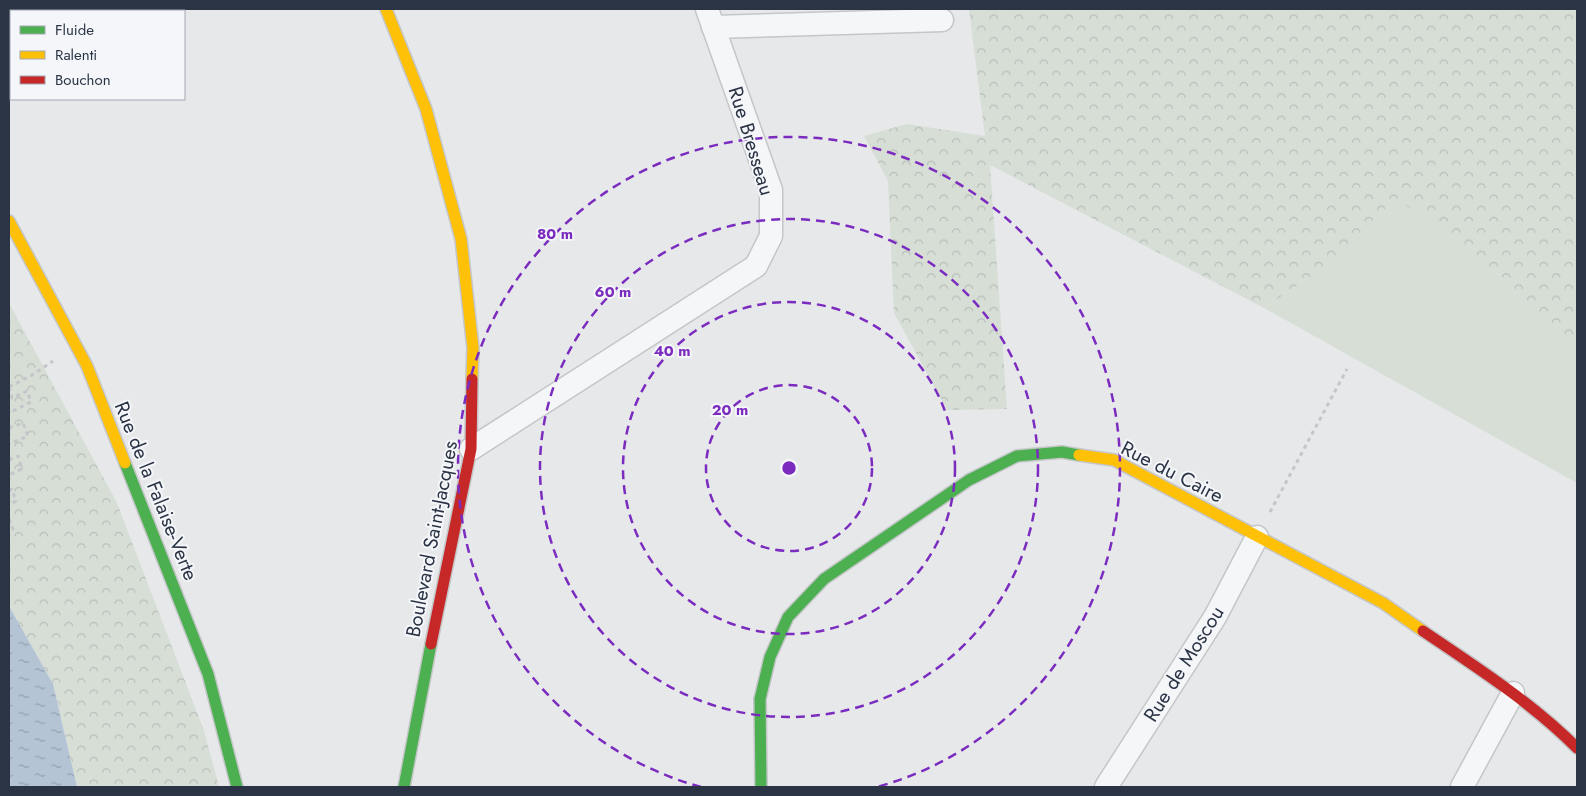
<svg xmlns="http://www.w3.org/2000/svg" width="1586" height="796" font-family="Jost,sans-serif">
  <defs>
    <pattern id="forest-crowns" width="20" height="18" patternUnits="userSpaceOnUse" patternTransform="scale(1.25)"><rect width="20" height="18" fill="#d6ded6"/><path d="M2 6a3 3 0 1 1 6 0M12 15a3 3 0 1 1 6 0" fill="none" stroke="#b8bfb9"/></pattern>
    <pattern id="water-ripples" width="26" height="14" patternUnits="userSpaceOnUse" patternTransform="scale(1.25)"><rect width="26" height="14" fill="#b4c4d5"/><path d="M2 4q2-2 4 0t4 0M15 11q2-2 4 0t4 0" fill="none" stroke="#93a0af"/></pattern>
  </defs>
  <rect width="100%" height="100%" fill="#e6e8ea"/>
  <polygon fill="#d6ded6" points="1396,197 1506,280 1577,357 1577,483 1264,308 1321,270"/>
  <g fill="url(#forest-crowns)">
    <polygon points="969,9 1577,9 1577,357 1506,280 1396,198 1321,270 1264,308 990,165 1007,409 947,410 894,313 888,181 864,136 907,124 985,136"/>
    <polygon points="9,303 117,503 204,731 219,787 77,787 53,684 9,606"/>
  </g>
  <polygon fill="url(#water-ripples)" points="9,606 53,684 77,787 9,787"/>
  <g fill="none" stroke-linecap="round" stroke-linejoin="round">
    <defs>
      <g id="street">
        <polyline points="42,11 46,9"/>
        <polyline points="713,27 942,20"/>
        <polyline points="9,32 11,31"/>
        <polyline points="471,449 756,266 771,236 771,190 707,9"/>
        <polyline points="1106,787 1215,617 1257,537"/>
        <polyline points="1462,787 1513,693"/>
      </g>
      <g id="fast">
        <polyline points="125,463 208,674 237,787"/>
        <polyline points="404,787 431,644"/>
        <polyline points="761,787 760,699 770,657 788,617 824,579 969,480 1017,456 1062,452 1079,455"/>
      </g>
      <g id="slow">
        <polyline points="386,9 426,109 461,239 473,348 472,379"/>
        <polyline points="9,221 87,366 125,463"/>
        <polyline points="1079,455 1114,460 1383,603 1423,631"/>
      </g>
      <g id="jam">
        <path d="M1423,631C1476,667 1531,702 1577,748"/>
        <polyline points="431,644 471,449 472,379"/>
      </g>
    </defs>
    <use href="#street" stroke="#c4c6c8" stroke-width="25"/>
    <use href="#fast" stroke="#c4c6c8" stroke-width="14"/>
    <use href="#slow" stroke="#c4c6c8" stroke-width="14"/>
    <use href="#jam" stroke="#c4c6c8" stroke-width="14"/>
    <g stroke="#c5c6ca" stroke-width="3" stroke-dasharray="4 4" stroke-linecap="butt">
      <polyline points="9,387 34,374 53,361"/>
      <polyline points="9,387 12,398 27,391 31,402 9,413"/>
      <polyline points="9,428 23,423 28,436 9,444"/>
      <polyline points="9,460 18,456 22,469 9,475"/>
      <polyline points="9,491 12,489 16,501 9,505"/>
      <polyline points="1270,512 1347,369"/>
      <polyline points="9,519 13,529 9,532"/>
    </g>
    <use href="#street" stroke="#f5f6f7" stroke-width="22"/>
    <use href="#fast" stroke="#4caf50" stroke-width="11"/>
    <use href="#slow" stroke="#ffc107" stroke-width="11"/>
    <use href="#jam" stroke="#c62828" stroke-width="11"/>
  </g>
  <g fill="none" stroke="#7b2cbf" stroke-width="2.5" stroke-dasharray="9 6">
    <circle cx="789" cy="468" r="83"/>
    <circle cx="789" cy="468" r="166"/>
    <circle cx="789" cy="468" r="249"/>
    <path d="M701 787A331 331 0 1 1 877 787"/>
  </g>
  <g text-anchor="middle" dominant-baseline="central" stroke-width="4" stroke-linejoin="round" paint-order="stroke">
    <g font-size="20" fill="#2b3445" stroke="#f4f6f9">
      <text transform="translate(751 141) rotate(73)">Rue Bresseau</text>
      <text transform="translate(1172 472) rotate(27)">Rue du Caire</text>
      <text transform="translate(156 491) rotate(68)">Rue de la Falaise-Verte</text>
      <text transform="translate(432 539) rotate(-79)">Boulevard Saint-Jacques</text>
      <text transform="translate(1184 664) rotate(-58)">Rue de Moscou</text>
    </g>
  </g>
  <circle cx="789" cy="468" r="8" fill="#7b2cbf" stroke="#f4f6f9" stroke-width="2.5"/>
  <g font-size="15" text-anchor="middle" font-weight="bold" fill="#7b2cbf" stroke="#f4f6f9" stroke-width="4" stroke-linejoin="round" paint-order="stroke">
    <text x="555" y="239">80 m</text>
    <text x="613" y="297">60 m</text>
    <text x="672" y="356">40 m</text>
    <text x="730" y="415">20 m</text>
  </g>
  <rect width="1586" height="796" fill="none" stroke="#2b3445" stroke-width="20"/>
  <rect x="10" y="10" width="175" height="90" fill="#f4f6f9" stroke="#a4a8b1"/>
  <rect x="20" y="26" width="25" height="8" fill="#4caf50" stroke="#a4a8b1"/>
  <text x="55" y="35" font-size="15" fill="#2b3445">Fluide</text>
  <rect x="20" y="51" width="25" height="8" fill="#ffc107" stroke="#a4a8b1"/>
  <text x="55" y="60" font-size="15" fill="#2b3445">Ralenti</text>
  <rect x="20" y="76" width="25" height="8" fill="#c62828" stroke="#a4a8b1"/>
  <text x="55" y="85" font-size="15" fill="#2b3445">Bouchon</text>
</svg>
